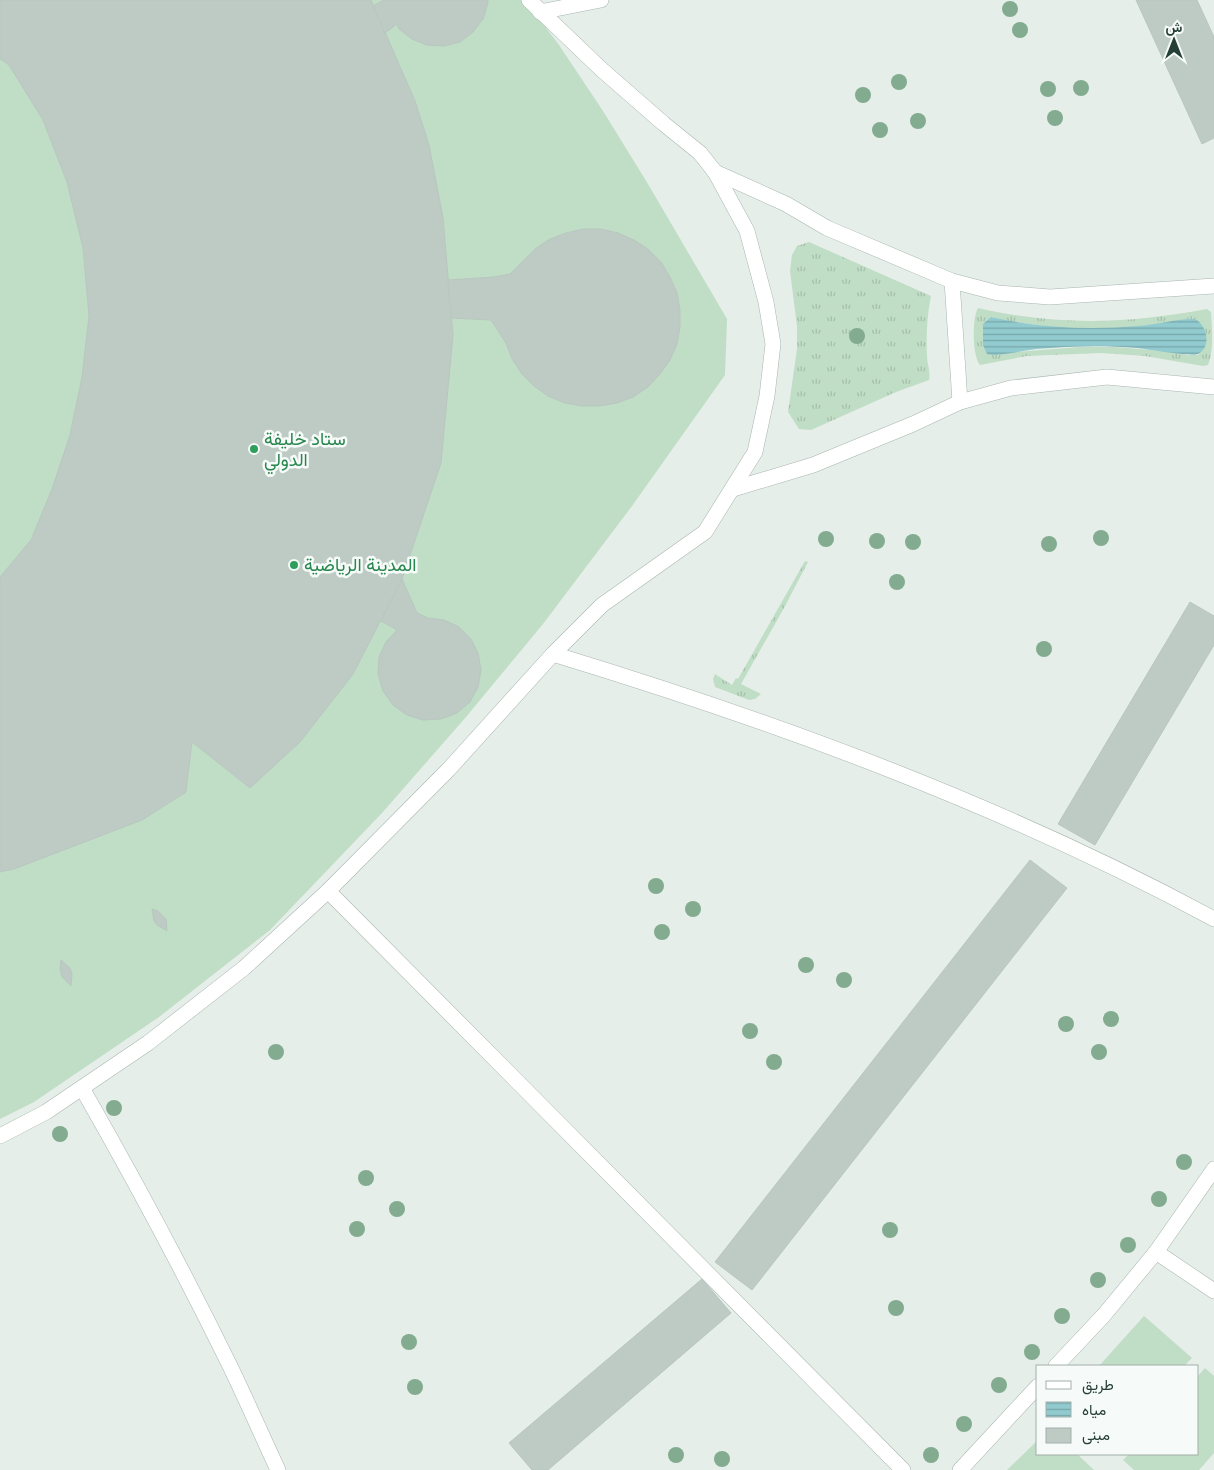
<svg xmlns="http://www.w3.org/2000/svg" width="1214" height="1470" font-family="Montserrat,Vazirmatn,sans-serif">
  <defs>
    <pattern id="grass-tufts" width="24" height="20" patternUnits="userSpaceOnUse" patternTransform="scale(1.25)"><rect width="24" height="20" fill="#c0ddc5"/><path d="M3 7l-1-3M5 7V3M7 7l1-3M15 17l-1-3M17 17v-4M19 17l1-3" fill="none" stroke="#a5bfaa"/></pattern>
    <pattern id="water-rules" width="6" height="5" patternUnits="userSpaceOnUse" patternTransform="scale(1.25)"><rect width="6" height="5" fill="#91cbcf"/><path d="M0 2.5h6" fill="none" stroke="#76a6a9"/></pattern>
  </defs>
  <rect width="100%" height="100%" fill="#e6eee9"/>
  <g fill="url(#grass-tufts)" fill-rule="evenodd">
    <path d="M809,242L931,296C927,316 926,335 927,356C927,364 931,372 929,380L896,392L811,430L799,429L788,412L797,349V326L790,271L792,255L797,246Z"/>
    <path d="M978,308C1058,326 1127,324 1207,309L1211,312C1212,329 1214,350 1208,365L1203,366L1145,356L1101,353L1027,356L980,365C972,356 972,318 978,308ZM991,317C1056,332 1126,333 1190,319L1204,348L1198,355H1187L1173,352L1116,347H1079L1016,352L983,329Z"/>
    <polygon points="805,561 808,562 784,608 741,684 761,694 755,699 749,700 715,687 713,679 715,674 732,685 736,678 738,679"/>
  </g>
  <g fill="#c0ddc5">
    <polygon points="0,0 525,0 559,45 603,111 648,184 727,319 725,375 632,506 543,624 466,717 382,813 270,930 159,1017 34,1102 0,1119"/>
    <polygon points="1144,1316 1192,1358 1184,1366 1099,1366"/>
    <polygon points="1205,1368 1214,1376 1214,1453 1199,1470 1134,1470 1123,1460 1129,1454 1198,1454 1198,1376"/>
    <polygon points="1038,1440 1038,1454 1077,1454 1094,1470 1007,1470"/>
  </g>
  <path fill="url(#water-rules)" d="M991,317C1039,328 1089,330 1138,326C1156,325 1178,318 1195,319C1207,325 1212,347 1198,354C1192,357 1147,349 1137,348C1104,345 1069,346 1036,349C1022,351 1008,354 994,355L987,354L983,345V324Z"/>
  <g fill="#becbc5" stroke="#b8c7c0">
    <polygon points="0,0 371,0 415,101 429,145 443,218 453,335 441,463 402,579 353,674 300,742 250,788 192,742 186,792 142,820 14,869 0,872 0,577 31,540 52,489 70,435 82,377 89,316 83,248 67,182 43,120 9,65 0,59"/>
    <polygon points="384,0 488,0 488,3 483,19 473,32 460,42 444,46 427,45 412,39 399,29 397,24 385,33 373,6"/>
    <polygon points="1136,0 1197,0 1214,37 1214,138 1202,144"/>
    <polygon points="583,229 601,229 618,233 634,240 648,249 661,262 670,277 677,293 680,310 680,327 677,344 670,360 660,374 648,387 633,397 617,403 599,406 582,406 565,403 548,396 534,386 522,374 512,359 506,343 491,320 452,318 449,296 448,280 494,277 510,274 535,249 550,239 566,233"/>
    <polygon points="402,579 417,613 428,618 444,620 459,627 471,639 478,653 481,670 478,687 470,702 457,713 441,719 423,720 407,715 393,705 383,691 378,674 379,657 386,642 397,630 381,621"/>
    <polygon points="1190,602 1214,616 1214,645 1095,845 1058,824"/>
    <polygon points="1030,860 1067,888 752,1290 715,1262"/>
    <polygon points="152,909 158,911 166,919 167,931 157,925 154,921"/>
    <polygon points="61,960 70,968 72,974 71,986 62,977 60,969"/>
    <polygon points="702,1279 731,1313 548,1470 532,1470 509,1443"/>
  </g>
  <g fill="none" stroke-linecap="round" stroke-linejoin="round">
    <defs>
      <g id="minor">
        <polyline points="540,12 601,0"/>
        <polyline points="715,172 786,204 827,228 952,281 998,293 1050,297 1214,286"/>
        <polyline points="952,281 960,402"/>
        <polyline points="733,489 813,465 913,424 960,402 1011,388 1107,377 1214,387"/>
        <path d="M553,654C780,723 1005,806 1214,919"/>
        <polyline points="328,891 903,1470"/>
        <path d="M82,1088C134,1179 184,1272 230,1366C247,1401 262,1436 278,1470"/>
        <polyline points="0,1136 46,1112 148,1043 244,968 328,891 449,769 553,654 602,605 705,532 755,452 767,396 773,344 766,302 747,231 715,172 700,153 664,124 601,69 529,0"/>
        <polyline points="1156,1252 1214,1291"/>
        <polyline points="1056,1366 1104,1315 1156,1252 1214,1169"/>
        <polyline points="960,1470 1038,1386"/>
      </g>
    </defs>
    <use href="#minor" stroke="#a8b6b0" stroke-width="16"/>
    <use href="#minor" stroke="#fff" stroke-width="15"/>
  </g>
  <g fill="#82ab8f">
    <circle cx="1010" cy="9" r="8"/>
    <circle cx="1020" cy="30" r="8"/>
    <circle cx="899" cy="82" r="8"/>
    <circle cx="1081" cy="88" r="8"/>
    <circle cx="1048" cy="89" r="8"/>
    <circle cx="863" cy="95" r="8"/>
    <circle cx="1055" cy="118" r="8"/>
    <circle cx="918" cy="121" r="8"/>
    <circle cx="880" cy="130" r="8"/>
    <circle cx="857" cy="336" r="8"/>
    <circle cx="1101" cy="538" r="8"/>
    <circle cx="826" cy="539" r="8"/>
    <circle cx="877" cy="541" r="8"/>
    <circle cx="913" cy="542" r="8"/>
    <circle cx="1049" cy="544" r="8"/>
    <circle cx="897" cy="582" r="8"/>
    <circle cx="1044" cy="649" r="8"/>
    <circle cx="656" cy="886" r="8"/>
    <circle cx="693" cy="909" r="8"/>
    <circle cx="662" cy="932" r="8"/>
    <circle cx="806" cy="965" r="8"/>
    <circle cx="844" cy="980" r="8"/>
    <circle cx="1111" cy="1019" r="8"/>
    <circle cx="1066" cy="1024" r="8"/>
    <circle cx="750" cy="1031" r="8"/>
    <circle cx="276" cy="1052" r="8"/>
    <circle cx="1099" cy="1052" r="8"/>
    <circle cx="774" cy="1062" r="8"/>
    <circle cx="114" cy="1108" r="8"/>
    <circle cx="60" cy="1134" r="8"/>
    <circle cx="1184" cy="1162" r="8"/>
    <circle cx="366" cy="1178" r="8"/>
    <circle cx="1159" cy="1199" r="8"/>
    <circle cx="397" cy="1209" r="8"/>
    <circle cx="357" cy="1229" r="8"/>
    <circle cx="890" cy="1230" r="8"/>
    <circle cx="1128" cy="1245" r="8"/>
    <circle cx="1098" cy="1280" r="8"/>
    <circle cx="896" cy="1308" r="8"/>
    <circle cx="1062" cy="1316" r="8"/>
    <circle cx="409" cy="1342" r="8"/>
    <circle cx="1032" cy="1352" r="8"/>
    <circle cx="999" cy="1385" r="8"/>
    <circle cx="415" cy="1387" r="8"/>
    <circle cx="964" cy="1424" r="8"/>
    <circle cx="676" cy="1455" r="8"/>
    <circle cx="931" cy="1455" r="8"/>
    <circle cx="722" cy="1459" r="8"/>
  </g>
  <g fill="#2e9e5b" stroke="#f6faf8" stroke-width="2">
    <circle cx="254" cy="449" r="5"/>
    <circle cx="294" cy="565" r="5"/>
  </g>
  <g text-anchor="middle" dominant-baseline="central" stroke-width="5" stroke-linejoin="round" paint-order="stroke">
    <g font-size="18" fill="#27864d" stroke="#f6faf8" text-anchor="start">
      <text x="264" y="439">ستاد خليفة<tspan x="264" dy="21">الدولي</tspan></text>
      <text x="304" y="565">المدينة الرياضية</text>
    </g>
  </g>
  <rect x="1036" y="1365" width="162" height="90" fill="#f6faf8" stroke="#a2afaa"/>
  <rect x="1046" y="1381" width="25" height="8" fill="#ffffff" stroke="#a2afaa"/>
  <text x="1082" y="1390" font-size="15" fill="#253f36">طريق</text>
  <rect x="1046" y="1402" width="25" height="15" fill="url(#water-rules)" stroke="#a2afaa"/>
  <text x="1082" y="1415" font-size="15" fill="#253f36">مياه</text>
  <rect x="1046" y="1428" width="25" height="15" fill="#becbc5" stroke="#a2afaa"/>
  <text x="1082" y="1440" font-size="15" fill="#253f36">مبنى</text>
  <g transform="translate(1174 40)" stroke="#f6faf8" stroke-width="4" paint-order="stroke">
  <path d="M0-4L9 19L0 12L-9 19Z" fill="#253f36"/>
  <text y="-8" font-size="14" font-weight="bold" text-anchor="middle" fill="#253f36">ش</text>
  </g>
</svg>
